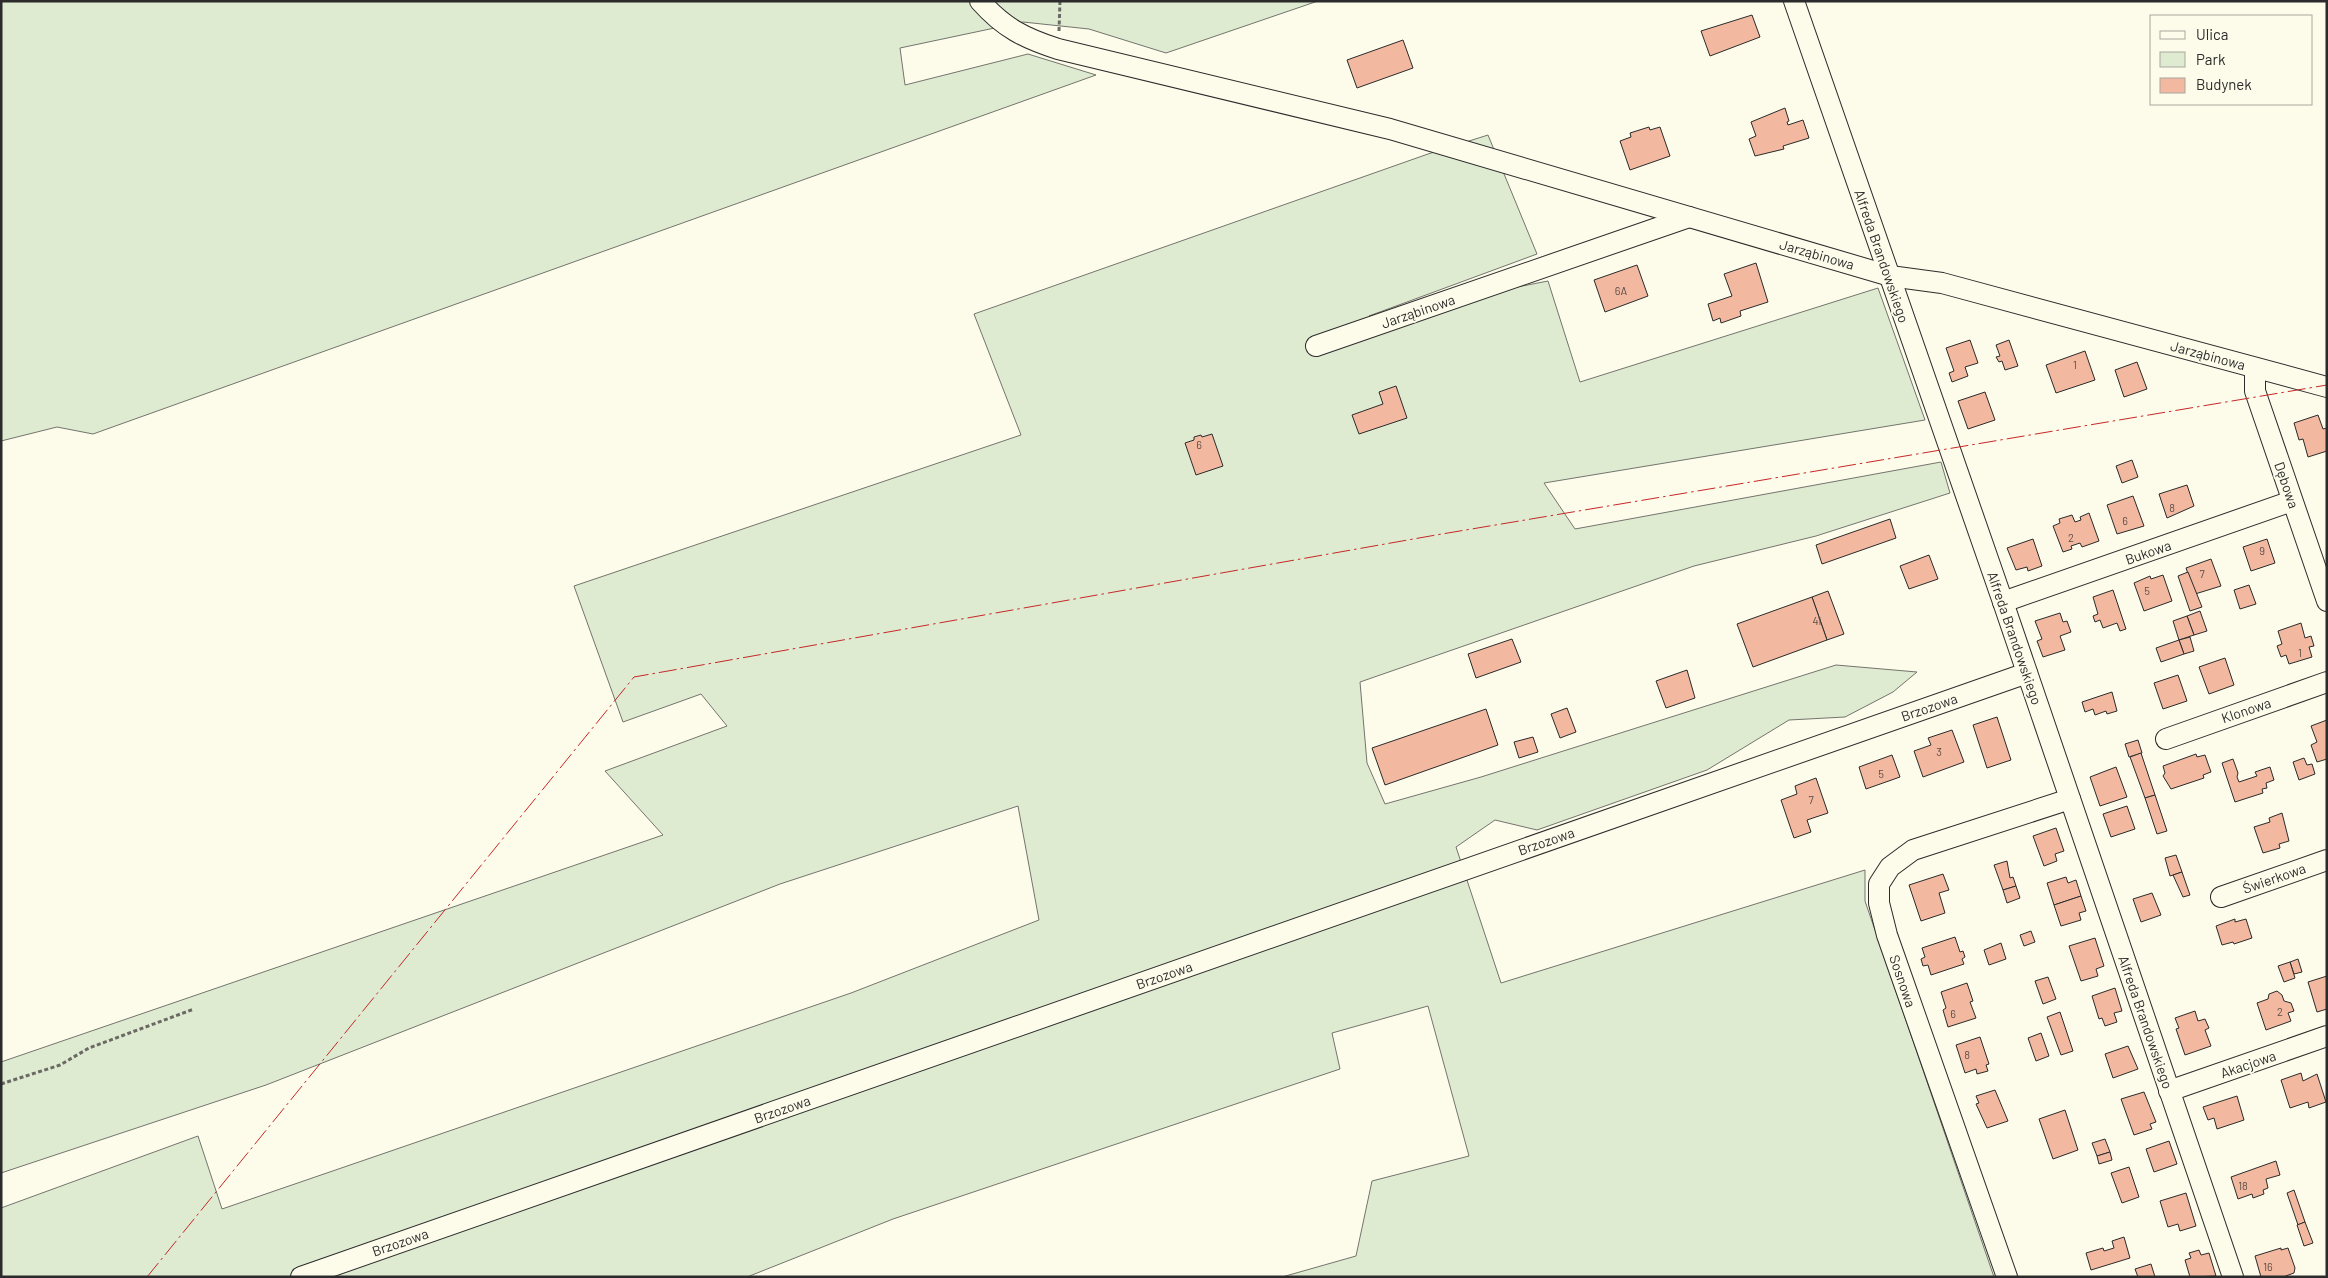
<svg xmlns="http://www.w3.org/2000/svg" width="2328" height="1278" font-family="Barlow,sans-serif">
  <rect width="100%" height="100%" fill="#fdfbea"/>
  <g fill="#deebd1" stroke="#74746e">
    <polygon points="1,1 1318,1 1166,53 1089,29 1023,22 900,48 905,85 1028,54 1096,75 93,434 57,427 1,441"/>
    <polygon points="1488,135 1537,254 1369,316 1548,281 1580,382 1878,288 1925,420 1544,483 1575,529 1941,462 1950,493 1816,536 1694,566 1360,682 1367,763 1385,804 1481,777 1836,665 1917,672 1893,692 1845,717 1789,720 1707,770 1537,830 1495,820 1456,847 1501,983 1865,870 1865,901 1994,1277 1282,1277 1356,1256 1372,1181 1469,1156 1428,1006 1332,1033 1340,1069 893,1219 747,1277 1,1277 1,1208 198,1136 222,1209 851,993 1039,920 1018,806 780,884 266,1085 1,1173 1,1062 663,835 605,771 727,726 701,694 623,722 574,586 1021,435 974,314 1428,154"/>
  </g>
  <g fill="#f2b8a0" stroke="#2b2b2b">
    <polygon points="1752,15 1760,37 1710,56 1701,31"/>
    <polygon points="1403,40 1413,68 1357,88 1347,60"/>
    <polygon points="1785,108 1789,121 1787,122 1788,125 1803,120 1809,138 1783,146 1784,149 1755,156 1749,139 1756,136 1751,122"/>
    <polygon points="1649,127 1650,130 1660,127 1670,156 1630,170 1620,141 1631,137 1630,133"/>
    <polygon points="1756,263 1768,302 1740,311 1741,316 1721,323 1720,318 1713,321 1708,304 1732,296 1724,274"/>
    <polygon points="1637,265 1648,296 1605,312 1594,280"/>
    <polygon points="1970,340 1978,363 1965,367 1968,376 1952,382 1949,373 1954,371 1946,348"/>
    <polygon points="2009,340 2018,366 2005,370 2002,361 1999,362 1996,357 2000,356 1996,345"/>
    <polygon points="2085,351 2095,380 2056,393 2046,365"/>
    <polygon points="2137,362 2147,389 2124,397 2115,370"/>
    <polygon points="1396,386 1407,418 1359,434 1352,415 1383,404 1379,392"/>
    <polygon points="1985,392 1995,420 1968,429 1958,401"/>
    <polygon points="2318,415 2323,429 2327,428 2327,451 2308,457 2303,439 2299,440 2294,423"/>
    <polygon points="1212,434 1223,466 1196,475 1185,443 1194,440 1194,437 1201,435 1202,437"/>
    <polygon points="2132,460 2138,477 2122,483 2116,466"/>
    <polygon points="2187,485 2194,506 2167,518 2159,494"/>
    <polygon points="2133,496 2144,526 2117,534 2107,505"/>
    <polygon points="2089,513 2099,541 2082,547 2080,543 2071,546 2072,549 2063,552 2053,526 2060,523 2059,519 2072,515 2075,522 2081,520 2080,517"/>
    <polygon points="1890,519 1896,538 1822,564 1816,545"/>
    <polygon points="2033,539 2042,566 2028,571 2027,567 2016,570 2007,548"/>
    <polygon points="2267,539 2275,563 2251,571 2243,547"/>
    <polygon points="1929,555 1938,579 1909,589 1900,566"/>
    <polygon points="2211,559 2221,586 2195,594 2186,568"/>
    <polygon points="2188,572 2202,607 2190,611 2178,576"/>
    <polygon points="2163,575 2172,601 2144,611 2134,583 2150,576 2151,579"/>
    <polygon points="2249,585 2256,604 2240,609 2234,590"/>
    <polygon points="2113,590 2126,629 2120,631 2117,623 2103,628 2100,620 2095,622 2093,616 2098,614 2093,597"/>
    <polygon points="1828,591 1844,634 1827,640 1812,597"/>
    <polygon points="1812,597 1827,640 1753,667 1737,624"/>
    <polygon points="2200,611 2207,631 2194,635 2187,616"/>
    <polygon points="2060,613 2063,622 2067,621 2071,632 2060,636 2065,650 2043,657 2037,641 2042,639 2035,621"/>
    <polygon points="2187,616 2194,635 2179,640 2173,621"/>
    <polygon points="2301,623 2305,638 2311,636 2314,646 2309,647 2312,657 2289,664 2286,655 2281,657 2277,646 2282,644 2278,631"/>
    <polygon points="2190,637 2194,651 2184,654 2179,640"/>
    <polygon points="1512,639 1521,662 1476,678 1468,654"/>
    <polygon points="2179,640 2184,654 2161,662 2156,648"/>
    <polygon points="2225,658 2234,685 2209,694 2199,667"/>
    <polygon points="1687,670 1695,698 1666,708 1656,681"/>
    <polygon points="2178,675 2187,701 2163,709 2154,683"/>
    <polygon points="2112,692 2117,711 2107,714 2106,711 2095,715 2093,709 2085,712 2082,702"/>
    <polygon points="1567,708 1576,732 1560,738 1551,714"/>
    <polygon points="1486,709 1498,745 1385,785 1372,748"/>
    <polygon points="1997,717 2011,760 1987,768 1973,725"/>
    <polygon points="2327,720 2327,759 2317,762 2311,745 2317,742 2311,726"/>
    <polygon points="1952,730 1964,762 1923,777 1914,751 1931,745 1928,738"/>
    <polygon points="1533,737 1538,752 1519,758 1514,742"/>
    <polygon points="2138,740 2142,753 2129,757 2125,744"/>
    <polygon points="2141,753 2155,795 2145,798 2130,757"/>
    <polygon points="2196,754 2197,757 2205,755 2211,772 2203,775 2204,778 2171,789 2163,776 2165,773 2163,766"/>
    <polygon points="1892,755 1900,777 1866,789 1859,767"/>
    <polygon points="2304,758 2307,765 2312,764 2315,774 2299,780 2293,762"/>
    <polygon points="2233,759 2238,773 2237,777 2239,782 2257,776 2255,772 2270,767 2274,780 2266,783 2267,788 2262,789 2263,793 2235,802 2222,763"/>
    <polygon points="2116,767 2127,797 2100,806 2090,777"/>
    <polygon points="1816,778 1828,813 1807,820 1811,832 1794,838 1781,800 1797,794 1795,786"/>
    <polygon points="2155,795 2167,831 2157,834 2145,798"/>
    <polygon points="2127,806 2135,829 2111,837 2103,814"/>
    <polygon points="2282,813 2289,841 2279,844 2280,848 2263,853 2254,827 2270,822 2269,818"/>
    <polygon points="2056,828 2064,851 2055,854 2057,861 2044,866 2033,836"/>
    <polygon points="2176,855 2182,872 2170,876 2165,858"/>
    <polygon points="2007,861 2010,878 2013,877 2016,886 2003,890 1994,865"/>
    <polygon points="2182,872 2190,895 2183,897 2173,875"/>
    <polygon points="1943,874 1949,890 1939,893 1945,913 1921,921 1909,885"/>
    <polygon points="2066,877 2068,883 2076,880 2081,896 2054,905 2047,883"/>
    <polygon points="2016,886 2020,898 2007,903 2003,890"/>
    <polygon points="2152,893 2161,915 2141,922 2133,899"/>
    <polygon points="2081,896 2086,911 2079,913 2081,920 2061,926 2054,905"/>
    <polygon points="2235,919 2235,922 2246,919 2252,938 2234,944 2233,942 2222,945 2216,926"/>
    <polygon points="2031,931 2035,942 2024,946 2020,935"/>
    <polygon points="1955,937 1960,952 1963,951 1965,957 1962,959 1964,964 1931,975 1928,965 1923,966 1921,959 1925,957 1922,948"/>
    <polygon points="2095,938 2104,966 2096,969 2098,976 2081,981 2069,946"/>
    <polygon points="2001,943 2006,959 1989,965 1984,950"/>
    <polygon points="2298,959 2302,972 2294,974 2290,962"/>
    <polygon points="2290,962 2295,978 2284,982 2278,966"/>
    <polygon points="2327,976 2327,1009 2317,1012 2308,982"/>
    <polygon points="2048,977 2056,999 2043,1004 2035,981"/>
    <polygon points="1967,983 1973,1001 1970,1002 1976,1018 1948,1027 1943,1010 1946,1008 1941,992"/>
    <polygon points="2115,988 2122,1011 2114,1013 2117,1022 2105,1026 2102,1018 2099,1019 2092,996"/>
    <polygon points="2277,991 2282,995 2284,1001 2291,1003 2294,1011 2288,1013 2291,1021 2266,1030 2257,1003 2268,999 2269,994"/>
    <polygon points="2195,1011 2198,1021 2205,1019 2209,1028 2205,1030 2211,1046 2185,1055 2176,1029 2179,1028 2175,1018"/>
    <polygon points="2060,1012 2073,1051 2061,1055 2047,1017"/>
    <polygon points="2041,1033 2049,1056 2036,1061 2028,1038"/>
    <polygon points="1980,1037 1989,1064 1986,1065 1988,1071 1977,1074 1976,1069 1965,1073 1956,1045"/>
    <polygon points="2128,1046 2138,1069 2113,1078 2105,1054"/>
    <polygon points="2301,1073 2303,1081 2317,1074 2326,1102 2309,1108 2308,1102 2290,1108 2281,1080"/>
    <polygon points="1995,1090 2008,1121 1987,1128 1976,1104 1979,1103 1976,1096"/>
    <polygon points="2144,1092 2156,1122 2150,1124 2152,1129 2134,1135 2121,1099"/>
    <polygon points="2237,1096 2244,1120 2217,1129 2214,1118 2208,1120 2203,1107"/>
    <polygon points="2065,1110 2078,1150 2053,1159 2039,1119"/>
    <polygon points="2105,1139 2110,1152 2097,1156 2092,1143"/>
    <polygon points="2169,1141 2177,1164 2154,1172 2146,1149"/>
    <polygon points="2110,1152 2112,1160 2099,1164 2097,1156"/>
    <polygon points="2276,1161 2280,1175 2266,1179 2268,1188 2263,1190 2264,1194 2253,1198 2252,1194 2238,1199 2231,1177"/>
    <polygon points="2129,1167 2139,1197 2122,1203 2111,1173"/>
    <polygon points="2294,1190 2305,1222 2298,1225 2287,1193"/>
    <polygon points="2186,1193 2196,1226 2180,1231 2178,1224 2168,1227 2160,1201"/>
    <polygon points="2305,1222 2313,1243 2304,1246 2297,1225"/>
    <polygon points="2124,1237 2130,1258 2091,1270 2086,1253 2103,1248 2104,1251 2114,1248 2112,1241"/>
    <polygon points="2281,1248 2281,1250 2288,1248 2295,1268 2294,1273 2283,1277 2261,1277 2255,1256"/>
    <polygon points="2199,1250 2201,1255 2209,1253 2216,1276 2190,1277 2185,1260 2191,1258 2189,1253"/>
    <polygon points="2151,1264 2155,1277 2138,1277 2135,1269"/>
  </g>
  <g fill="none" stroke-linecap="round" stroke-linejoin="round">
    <defs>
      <g id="minor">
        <path d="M980,1C1004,28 1024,38 1058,49L1390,129L1890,276L1942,283L2327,387"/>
        <polyline points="1794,1 2003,602 2233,1277"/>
        <polyline points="1316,346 1689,217"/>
        <polyline points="2255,368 2255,391 2327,601"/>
        <polyline points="2003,602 2292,501"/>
        <polyline points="2166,739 2327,682"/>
        <polyline points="2221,897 2327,860"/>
        <polyline points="2169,1091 2327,1036"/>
        <polyline points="301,1277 2027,673"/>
        <polyline points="2007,1277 1887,935 1879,903 1879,884 1890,867 1913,850 2070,799"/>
      </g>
    </defs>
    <use href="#minor" stroke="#2b2b2b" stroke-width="22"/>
    <g stroke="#6a6964" stroke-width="3" stroke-dasharray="4 2.5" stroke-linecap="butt">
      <polyline points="1059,31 1060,1"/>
      <polyline points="1,1084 60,1065 89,1048 194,1009"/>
    </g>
    <use href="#minor" stroke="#fdfbea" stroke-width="20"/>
    <polyline stroke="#c62828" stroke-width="1" stroke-dasharray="18 4 2.5 4" stroke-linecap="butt" points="147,1277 634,677 1436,535 2327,385"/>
  </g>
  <g text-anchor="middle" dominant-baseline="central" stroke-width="4" stroke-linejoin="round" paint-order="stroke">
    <g font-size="11" fill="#5d4e48">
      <text x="1621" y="290">6A</text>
      <text x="2075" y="364">1</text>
      <text x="1199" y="444">6</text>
      <text x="2172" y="507">8</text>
      <text x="2125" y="520">6</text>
      <text x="2071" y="537">2</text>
      <text x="2262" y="550">9</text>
      <text x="2202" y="573">7</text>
      <text x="2147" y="590">5</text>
      <text x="1817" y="620">41</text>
      <text x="2300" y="652">1</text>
      <text x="1939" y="751">3</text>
      <text x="1881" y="773">5</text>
      <text x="1811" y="799">7</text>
      <text x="2280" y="1011">2</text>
      <text x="1953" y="1013">6</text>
      <text x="1967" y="1054">8</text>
      <text x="2243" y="1185">18</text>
      <text x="2268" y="1266">16</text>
    </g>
    <g font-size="14" fill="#2b2b2b" stroke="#fdfbea">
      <text transform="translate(1817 254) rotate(16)">Jarząbinowa</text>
      <text transform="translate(1882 256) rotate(71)">Alfreda Brandowskiego</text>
      <text transform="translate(1418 311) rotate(-19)">Jarząbinowa</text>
      <text transform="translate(2208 355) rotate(15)">Jarząbinowa</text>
      <text transform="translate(2287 485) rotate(71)">Dębowa</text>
      <text transform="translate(2148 552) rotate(-19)">Bukowa</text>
      <text transform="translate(2015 638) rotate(71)">Alfreda Brandowskiego</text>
      <text transform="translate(1929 707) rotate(-19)">Brzozowa</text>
      <text transform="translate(2246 710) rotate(-19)">Klonowa</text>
      <text transform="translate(1546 841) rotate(-19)">Brzozowa</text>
      <text transform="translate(2274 878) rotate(-19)">Świerkowa</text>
      <text transform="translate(1164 975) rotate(-19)">Brzozowa</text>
      <text transform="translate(1903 981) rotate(71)">Sosnowa</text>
      <text transform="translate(2146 1022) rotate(71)">Alfreda Brandowskiego</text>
      <text transform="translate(2248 1064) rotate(-19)">Akacjowa</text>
      <text transform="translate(782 1109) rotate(-19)">Brzozowa</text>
      <text transform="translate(400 1242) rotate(-19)">Brzozowa</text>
    </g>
  </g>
  <rect width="2328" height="1278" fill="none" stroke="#2b2b2b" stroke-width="5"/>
  <rect x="2150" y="15" width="162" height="90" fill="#fdfbea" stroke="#a9a89e"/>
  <rect x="2160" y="31" width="25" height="8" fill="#fdfbea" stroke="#a9a89e"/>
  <text x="2196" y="40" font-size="15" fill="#2b2b2b">Ulica</text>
  <rect x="2160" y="52" width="25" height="15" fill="#deebd1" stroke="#a9a89e"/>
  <text x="2196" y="65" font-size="15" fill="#2b2b2b">Park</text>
  <rect x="2160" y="78" width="25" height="15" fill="#f2b8a0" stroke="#a9a89e"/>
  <text x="2196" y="90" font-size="15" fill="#2b2b2b">Budynek</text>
</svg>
